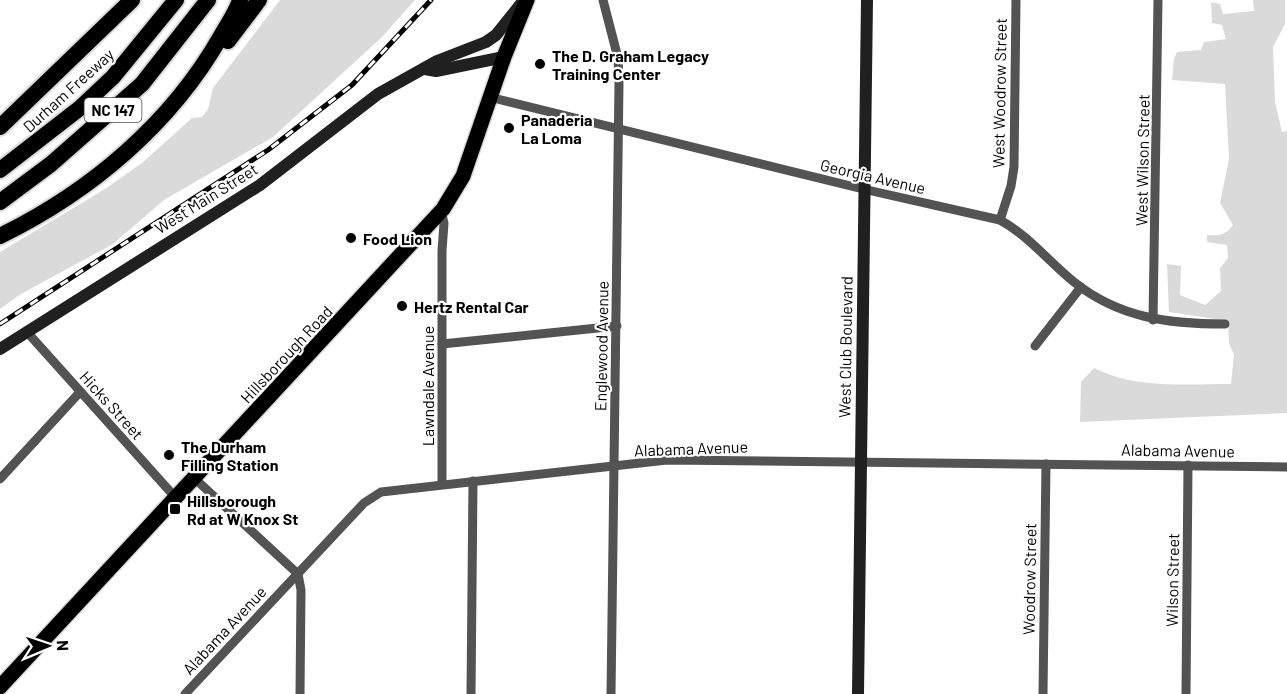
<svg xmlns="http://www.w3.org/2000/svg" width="1287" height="694" font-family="Barlow,sans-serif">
  <rect width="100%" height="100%" fill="#fff"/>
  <g fill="#dadada">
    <polygon points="280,0 415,0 382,37 273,137 164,200 113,244 21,294 0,309 0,252 105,189 142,163 192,118 202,117 208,109 213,88"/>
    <path d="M1253,0H1285V24L1273,47L1275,102L1282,132L1287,131V413L1080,422L1081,382L1094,368C1135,389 1185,384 1231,384L1234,355L1229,343L1228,321L1169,312L1167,264L1181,266L1180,295L1205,305L1221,291L1220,268L1228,258L1227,245L1207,242V235C1219,236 1226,235 1233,225L1220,203L1229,159L1225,84L1172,80L1174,59L1177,52L1201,50L1204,42L1226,39L1222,25L1212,23L1211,2L1220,4L1223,14L1254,11Z"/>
  </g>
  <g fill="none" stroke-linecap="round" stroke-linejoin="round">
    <defs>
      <polyline id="primary" points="0,687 443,209 463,176 504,57 527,0"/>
      <g id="highway">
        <polyline points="228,41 259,0"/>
        <polyline points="0,127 132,0"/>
        <polyline points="0,170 80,108 113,77 176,0"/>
        <polyline points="0,202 51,164 142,84 208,0"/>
        <path d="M0,236C90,192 171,124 221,36C227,25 236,13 240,0"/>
      </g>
    </defs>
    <use href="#primary" stroke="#dbdbdb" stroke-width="18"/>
    <use href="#highway" stroke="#dbdbdb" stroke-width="20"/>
    <g stroke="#535353" stroke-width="9">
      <polyline points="603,0 618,58 619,83 611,694"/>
      <path d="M489,97L863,189L1000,220C1029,236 1048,261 1074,282C1119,318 1169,324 1225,324"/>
      <polyline points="441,211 444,223 442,251 442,484"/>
      <polyline points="1000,220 1011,186 1014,167 1016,0"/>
      <polyline points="1153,320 1158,0"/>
      <polyline points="27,332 175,497"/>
      <polyline points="442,344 617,326"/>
      <polyline points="1035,346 1081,287"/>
      <polyline points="193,477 298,574 301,590 300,694"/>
      <polyline points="0,479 80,392"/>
      <polyline points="185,694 364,503 381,492 667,460 1287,467"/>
      <polyline points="471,694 473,481"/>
      <polyline points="1043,694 1046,464"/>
      <polyline points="1186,694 1188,465"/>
    </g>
    <g stroke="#202020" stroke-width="12">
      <polyline points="425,69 436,71 504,57"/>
      <polyline points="0,349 260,185 378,94 437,61 486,42 496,35 524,0"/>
      <polyline points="858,694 867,0"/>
    </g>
    <use href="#primary" stroke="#000" stroke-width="15"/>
    <use href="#highway" stroke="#000" stroke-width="16"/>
    <defs>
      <polyline id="rail" points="0,324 268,150 352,85 431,0"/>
    </defs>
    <use href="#rail" stroke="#000" stroke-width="5"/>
    <use href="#rail" stroke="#fff" stroke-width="3" stroke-dasharray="9" stroke-linecap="butt"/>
  </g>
  <g fill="#000" stroke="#fff" stroke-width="2">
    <circle cx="540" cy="64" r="6"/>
    <circle cx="509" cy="128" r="6"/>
    <circle cx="351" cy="238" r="6"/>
    <circle cx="402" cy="306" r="6"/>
    <circle cx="169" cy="455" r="6"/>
    <rect x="169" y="503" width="12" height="12" rx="3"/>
  </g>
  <g text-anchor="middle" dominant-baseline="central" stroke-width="4.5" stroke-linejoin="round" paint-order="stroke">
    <rect fill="#fff" stroke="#4c4c4c" stroke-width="1.5" x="84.5" y="98" width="57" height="24" rx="4.5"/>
    <g font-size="15" font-weight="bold" fill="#000">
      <text x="113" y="110">NC 147</text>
    </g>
    <g font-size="16" font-weight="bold" fill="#000" stroke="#fff" text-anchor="start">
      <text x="552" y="55">The D. Graham Legacy<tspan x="552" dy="18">Training Center</tspan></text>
      <text x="521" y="119">Panaderia<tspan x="521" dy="18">La Loma</tspan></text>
      <text x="363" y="238">Food Lion</text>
      <text x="414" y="306">Hertz Rental Car</text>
      <text x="181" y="446">The Durham<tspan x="181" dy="18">Filling Station</tspan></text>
      <text x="187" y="500">Hillsborough<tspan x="187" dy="18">Rd at W Knox St</tspan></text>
    </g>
    <g font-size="16" fill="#000" stroke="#fff">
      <text transform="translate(68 90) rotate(-42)">Durham Freeway</text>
      <text transform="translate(999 93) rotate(-89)">West Woodrow Street</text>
      <text transform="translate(1142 160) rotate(-89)">West Wilson Street</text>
      <text transform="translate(873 176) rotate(13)">Georgia Avenue</text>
      <text transform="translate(206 198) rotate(-32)">West Main Street</text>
      <text transform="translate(601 346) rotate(-89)">Englewood Avenue</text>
      <text transform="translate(845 347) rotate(-89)">West Club Boulevard</text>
      <text transform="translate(286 354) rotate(-47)">Hillsborough Road</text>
      <text transform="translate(427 386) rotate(-90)">Lawndale Avenue</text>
      <text transform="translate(112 405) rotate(48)">Hicks Street</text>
      <text transform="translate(691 448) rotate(-2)">Alabama Avenue</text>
      <text transform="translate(1178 450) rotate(1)">Alabama Avenue</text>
      <text transform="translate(1029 579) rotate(-89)">Woodrow Street</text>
      <text transform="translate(1172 580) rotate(-89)">Wilson Street</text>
      <text transform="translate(224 630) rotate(-47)">Alabama Avenue</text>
    </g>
  </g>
  <g transform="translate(48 646) rotate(88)" stroke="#ffffff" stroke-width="4.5" paint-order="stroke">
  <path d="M0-4.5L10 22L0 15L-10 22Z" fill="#000000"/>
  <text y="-9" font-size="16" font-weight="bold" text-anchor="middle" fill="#000000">N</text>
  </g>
</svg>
